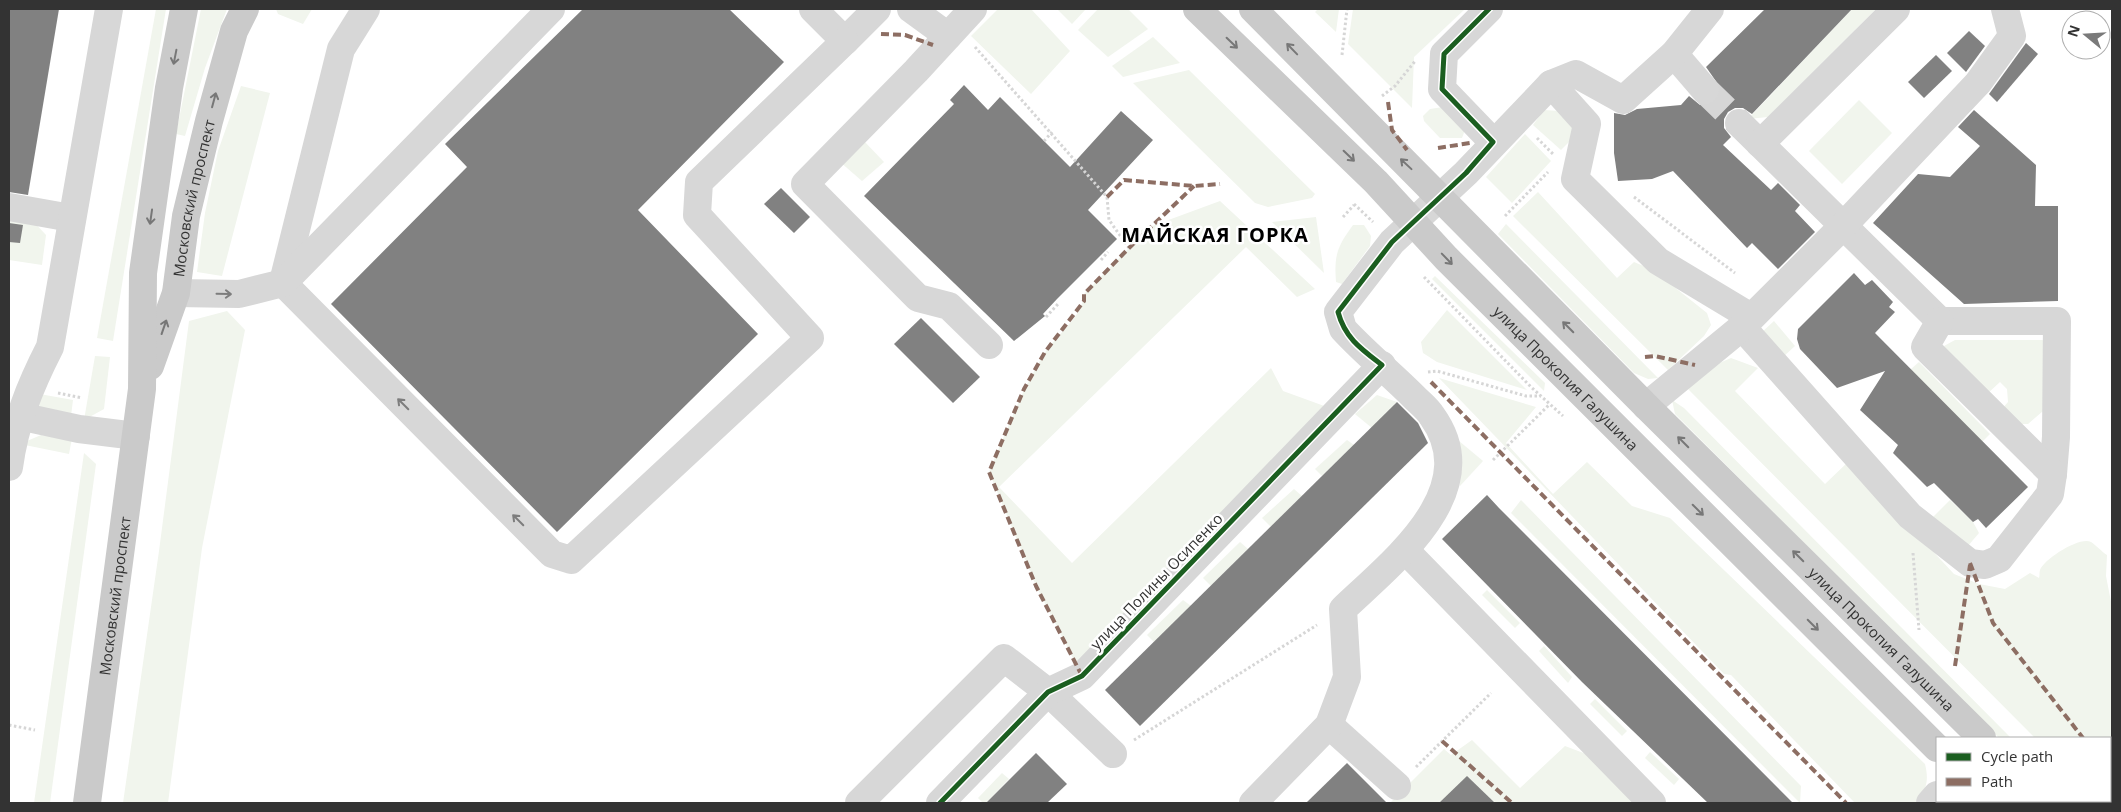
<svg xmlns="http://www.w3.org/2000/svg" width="2121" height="812" font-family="'Open Sans',sans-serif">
  <rect width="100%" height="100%" fill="#fff"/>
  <g fill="#f1f5ed">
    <polygon points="156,9 166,9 113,341 97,338"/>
    <polygon points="201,9 227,9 205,68 185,136 176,134"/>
    <polygon points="276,9 312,9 303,24 278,14"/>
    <polygon points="998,9 1031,9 1070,51 1031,94 971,36"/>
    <polygon points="1057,9 1086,9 1072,24"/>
    <polygon points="1098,9 1128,9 1148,29 1108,57 1078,30"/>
    <polygon points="1318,9 1339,9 1336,32 1315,12"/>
    <polygon points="1353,9 1465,9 1414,57 1412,108 1348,44"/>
    <polygon points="1852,9 1876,9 1768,117 1748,119"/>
    <polygon points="1153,37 1180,63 1123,77 1112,66"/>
    <polygon points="1189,70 1315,194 1312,198 1268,207 1255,203 1133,83"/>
    <polygon points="241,86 270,93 222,276 197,272 205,213 218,151"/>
    <polygon points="1859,100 1892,133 1842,184 1809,151"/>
    <polygon points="1443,107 1465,130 1462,138 1440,138 1424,121 1423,116 1430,109"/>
    <polygon points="1544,110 1560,111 1580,131 1561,150 1533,125"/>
    <polygon points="1525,134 1551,161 1512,203 1486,177"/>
    <polygon points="862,139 884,162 862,181 839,161"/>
    <polygon points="1538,192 1617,278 1634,262 1653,270 1707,313 1711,325 1704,336 1668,370 1513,216"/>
    <path d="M1220,201L1315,289L1297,297L1246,247L999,487L1072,563L1271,368L1283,391L1338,411L1076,664L1036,586L989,472C1006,432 1021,391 1044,354C1056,335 1083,317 1084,294L1129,248L1130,242L1125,236Z"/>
    <polygon points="1316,217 1324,273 1272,222"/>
    <polygon points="9,218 32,220 46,235 42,265 9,260"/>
    <polygon points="1506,224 1658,378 1648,379 1634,373 1498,234"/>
    <path d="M1353,225H1364L1371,236L1370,246L1342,284L1336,282C1334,255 1337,247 1353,225Z"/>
    <polygon points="1435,276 1545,383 1544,391 1432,279"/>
    <polygon points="1447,310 1527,390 1437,362 1423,353 1421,342"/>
    <polygon points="227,311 245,330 202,548 168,803 123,803 159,551 189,321"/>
    <polygon points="1774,321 1795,346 1782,358 1761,333"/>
    <polygon points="1955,340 2043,340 2049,406 2028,424 2013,424 2000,411 2008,402 2007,389 2000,382 1986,395 1951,362 1944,346"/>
    <polygon points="95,356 110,357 104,409 84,420"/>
    <path d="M1731,358L1758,368L1735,391L1825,484L1849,461L1954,574L1979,584L2005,589L2030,573L2039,578C2040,575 2039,573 2040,570C2044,559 2080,536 2091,542C2096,545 2102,552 2107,555L2106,576L2112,607V803H2099L2097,801H2110V738H2035L1686,387L1710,367Z"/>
    <polygon points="1919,362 1990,434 1982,442 1910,370"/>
    <path d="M1439,378L1536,407L1506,443L1553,494L1587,462L1632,506L1670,518L1925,764C1929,780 1927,791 1915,803H1855L1731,675L1724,674Z"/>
    <polygon points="34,393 73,400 71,416 41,410"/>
    <polygon points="1377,395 1397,402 1372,428 1355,414"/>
    <polygon points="1672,400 1684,408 2011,738 1999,738 1675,414"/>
    <polygon points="41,435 72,438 69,454 20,444"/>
    <polygon points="1453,436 1483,461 1460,486"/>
    <polygon points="1347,440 1354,445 1322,476 1315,469"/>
    <polygon points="84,453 96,464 50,803 34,803"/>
    <polygon points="1294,489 1302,496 1271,527 1262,518"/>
    <polygon points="1521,500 1801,786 1800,803 1511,513"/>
    <polygon points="1950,500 1973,522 1979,533 1967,547 1929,521"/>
    <polygon points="1240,542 1248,549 1211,586 1203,578"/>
    <polygon points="1487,590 1520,623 1515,628 1482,595"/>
    <polygon points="1183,600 1191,606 1154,642 1147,635"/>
    <polygon points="1544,646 1572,677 1568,683 1539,651"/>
    <polygon points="1595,699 1627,731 1622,736 1590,704"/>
    <polygon points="1472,740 1520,788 1565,746 1594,757 1639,803 1390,803 1444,749 1451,755"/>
    <polygon points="1650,752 1679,779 1674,785 1645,758"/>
    <polygon points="1002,773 1009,779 986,803 983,803 978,798"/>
  </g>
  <g fill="#818181">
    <polygon points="9,9 59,9 28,195 9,192"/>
    <polygon points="583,9 729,9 784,62 638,210 758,334 557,532 331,304 467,167 445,144"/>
    <polygon points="1765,9 1852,9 1752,114 1743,108 1735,108 1728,112 1724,119 1724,128 1731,137 1723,145 1771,190 1778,183 1800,205 1795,211 1815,232 1778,269 1752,243 1747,248 1673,171 1652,179 1618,181 1614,153 1614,113 1625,115 1637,109 1681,105 1689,96 1700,105 1708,105 1716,101 1720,95 1720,87 1706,67"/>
    <polygon points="1969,31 1985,46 1966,72 1947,53"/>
    <polygon points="2026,43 2038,54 1997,102 1989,94"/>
    <polygon points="1936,55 1952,71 1924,98 1908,82"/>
    <polygon points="964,85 988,110 1000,97 1070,167 1121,111 1153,140 1088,210 1117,239 1057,299 1043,314 1045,316 1014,341 864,196 954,104 950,100"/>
    <polygon points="1974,110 2036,165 2035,206 2058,206 2058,301 1964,304 1873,223 1918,174 1950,177 1980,146 1958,127"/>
    <polygon points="781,188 810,217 794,233 764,204"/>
    <polygon points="9,223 23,225 20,243 9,242"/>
    <polygon points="1854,273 1865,285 1872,280 1893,302 1889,307 1895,312 1875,333 2028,487 1986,528 1978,519 1973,522 1934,483 1927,487 1893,453 1898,445 1860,410 1885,371 1837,388 1800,349 1797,339 1798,329"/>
    <polygon points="921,318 980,377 953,403 894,344"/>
    <polygon points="1397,402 1418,423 1428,443 1140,726 1105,690"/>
    <polygon points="1487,495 1499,508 1793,803 1708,803 1582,682 1442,539"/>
    <polygon points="1036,753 1067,784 1047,803 986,803"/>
    <polygon points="1347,763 1387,803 1306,803"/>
    <polygon points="1467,776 1495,803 1439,803"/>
  </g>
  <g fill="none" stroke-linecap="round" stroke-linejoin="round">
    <polyline stroke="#d6d6d6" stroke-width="28" stroke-dasharray="28 14" stroke-linecap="butt" points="1705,90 1739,123"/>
    <g stroke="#d6d6d6" stroke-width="3" stroke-dasharray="2.5 2.5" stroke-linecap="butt">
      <polyline points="975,47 1107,197 1109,220 1129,248"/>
      <polyline points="1342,55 1347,9"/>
      <polyline points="1382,96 1395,86 1416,60"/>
      <polyline points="1537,138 1554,155"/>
      <polyline points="1044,141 1052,132"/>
      <polyline points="1634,197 1735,273"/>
      <polyline points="1354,204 1373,222"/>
      <polyline points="1505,216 1548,172"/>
      <polyline points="1343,217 1354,205"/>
      <polyline points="1101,260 1108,252"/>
      <polyline points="1424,277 1531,387 1563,416"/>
      <polyline points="1046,317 1058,304"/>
      <polyline points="1428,372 1437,371 1526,396 1541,396"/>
      <polyline points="58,393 82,398"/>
      <polyline points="1493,460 1550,404"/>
      <polyline points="1913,553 1919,630"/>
      <polyline points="9,725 35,730"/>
      <polyline points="1134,740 1317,625"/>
      <polyline points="1416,767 1491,693"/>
    </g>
    <g stroke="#d7d7d7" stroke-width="28">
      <polyline points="813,9 845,41 877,9"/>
      <polyline points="911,9 948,36"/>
      <polyline points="973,9 916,71 805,184 918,298 949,306 989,345"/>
      <polyline points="1489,9 1444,54 1442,89 1493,142"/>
      <polyline points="1674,54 1705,90"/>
      <polyline points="1551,84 1587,124 1575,179 1658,261 1751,317"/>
      <polyline points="1739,123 1940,321 2057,321 2056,437 2053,474"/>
      <polyline points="1760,144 1896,9"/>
      <polyline points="9,207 71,218"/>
      <polyline points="283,282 341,49 366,9"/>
      <polyline points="283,283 552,554 571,560 810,338 697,215 699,182 845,41"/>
      <polyline points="176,293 239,294 283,283 551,9"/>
      <polyline points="1742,327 1910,516 1970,563 1985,565 1999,559 2050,494 2053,474 1925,347 1940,321"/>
      <polyline points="1646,406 1742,327 1843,226 1978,83 2012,36 2005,9"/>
      <polyline points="19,416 79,429 136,436"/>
      <path d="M9,467C15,423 30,386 50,347L109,9"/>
      <polyline points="1405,550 1652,803"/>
      <polyline points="1329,725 1397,786"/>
      <polyline points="859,803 1004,658 1048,692 1113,754"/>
      <polyline points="940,803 1048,692 1082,676 1382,365"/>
      <path d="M1253,803L1329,725L1347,677L1343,609C1392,562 1486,491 1432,416C1428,409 1420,403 1414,397C1390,373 1365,353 1343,329L1338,312L1392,242L1466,173L1551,84L1576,74L1623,100L1674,54L1710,9"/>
      <polyline points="1930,803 1937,795"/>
    </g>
    <g stroke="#cacaca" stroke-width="28">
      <path id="s1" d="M1197,9L1376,182L1446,258L1937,748"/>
      <path id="s2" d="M1253,9L1646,406L1982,738"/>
      <path id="s3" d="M150,366L176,293L186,216L209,121L234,31L245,9"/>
      <polyline points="1989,801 1992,803"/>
      <polyline points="2044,801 2047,803"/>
      <path id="s4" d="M87,803L142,389L143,273L169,88L184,9"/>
    </g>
    <g stroke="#8d6e63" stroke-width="4" stroke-dasharray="8 4" stroke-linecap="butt">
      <polyline points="881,34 905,35 933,45"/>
      <polyline points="1388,102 1392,130 1407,150"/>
      <polyline points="1438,148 1470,143"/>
      <polyline points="1107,197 1124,180 1194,186 1220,184"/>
      <polyline points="1645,357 1655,356 1695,365"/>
      <polyline points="1431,382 1846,803"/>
      <polyline points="1970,563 1993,623 2083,738"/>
      <polyline points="1955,666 1970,565"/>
      <polyline points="1082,676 1036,586 989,472 1024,389 1045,352 1084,301 1084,294 1129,248 1194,186"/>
      <polyline points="1442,741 1512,803"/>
      <polyline points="2110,764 2112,766"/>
    </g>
    <defs>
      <path id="cycleway" d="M940,803L1048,692L1082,676L1382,365C1361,349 1345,338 1338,312L1392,242L1466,173L1493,142L1442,89L1444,54L1489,9"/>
    </defs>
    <use href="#cycleway" stroke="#fff" stroke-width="8"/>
    <use href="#cycleway" stroke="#1b5e20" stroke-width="5"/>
  </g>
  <defs><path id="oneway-shaft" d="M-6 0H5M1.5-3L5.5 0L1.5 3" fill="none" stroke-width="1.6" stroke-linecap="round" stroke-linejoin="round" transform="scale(1.25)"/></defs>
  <g stroke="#777">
    <use href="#oneway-shaft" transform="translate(1232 43) rotate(44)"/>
    <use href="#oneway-shaft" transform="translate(1292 49) rotate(-134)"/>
    <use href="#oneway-shaft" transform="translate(175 57) rotate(101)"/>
    <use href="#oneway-shaft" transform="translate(214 100) rotate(-75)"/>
    <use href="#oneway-shaft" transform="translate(1349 156) rotate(44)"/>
    <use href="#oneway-shaft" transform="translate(1406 164) rotate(-137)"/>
    <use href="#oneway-shaft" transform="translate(151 217) rotate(98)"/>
    <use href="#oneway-shaft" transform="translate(1447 259) rotate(46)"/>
    <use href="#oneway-shaft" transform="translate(164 327) rotate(-71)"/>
    <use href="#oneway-shaft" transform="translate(1568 327) rotate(-135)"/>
    <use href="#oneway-shaft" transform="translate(1683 442) rotate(-135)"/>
    <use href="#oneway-shaft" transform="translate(1698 510) rotate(45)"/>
    <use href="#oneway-shaft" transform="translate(1798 556) rotate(-135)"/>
    <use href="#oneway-shaft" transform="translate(1813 625) rotate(45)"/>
  </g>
  <g stroke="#7d7d7d">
    <use href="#oneway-shaft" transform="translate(224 294) rotate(1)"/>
    <use href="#oneway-shaft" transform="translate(403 404) rotate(-135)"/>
    <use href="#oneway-shaft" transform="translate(518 520) rotate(-135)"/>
  </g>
  <g text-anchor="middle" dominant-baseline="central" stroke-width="5" stroke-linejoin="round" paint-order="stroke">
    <g font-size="15" fill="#333" stroke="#fff">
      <text stroke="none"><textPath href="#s3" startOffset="174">Московский проспект</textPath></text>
      <text stroke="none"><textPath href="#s1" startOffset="522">улица Прокопия Галушина</textPath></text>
      <text transform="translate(1156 581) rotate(-46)">улица Полины Осипенко</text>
      <text stroke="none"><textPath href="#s4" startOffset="209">Московский проспект</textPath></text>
      <text stroke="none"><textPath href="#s2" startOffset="890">улица Прокопия Галушина</textPath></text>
    </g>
    <g font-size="20" font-weight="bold" letter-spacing="1" fill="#000" stroke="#fff">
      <text x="1215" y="234">МАЙСКАЯ ГОРКА</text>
    </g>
  </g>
  <rect width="2121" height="812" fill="none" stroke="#333333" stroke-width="20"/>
  <rect x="1936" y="737" width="175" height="65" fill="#ffffff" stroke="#adadad"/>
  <rect x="1946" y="753" width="25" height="8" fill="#1b5e20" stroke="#adadad"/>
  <text x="1981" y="762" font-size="15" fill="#333333">Cycle path</text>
  <rect x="1946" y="778" width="25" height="8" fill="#8d6e63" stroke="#adadad"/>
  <text x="1981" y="787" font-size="15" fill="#333333">Path</text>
  <g transform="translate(2086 35) rotate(288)"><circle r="24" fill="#ffffff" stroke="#adadad"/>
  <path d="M0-4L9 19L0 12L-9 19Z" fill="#7a7a7a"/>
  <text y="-8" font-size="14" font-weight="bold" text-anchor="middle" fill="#333333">N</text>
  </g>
</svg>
